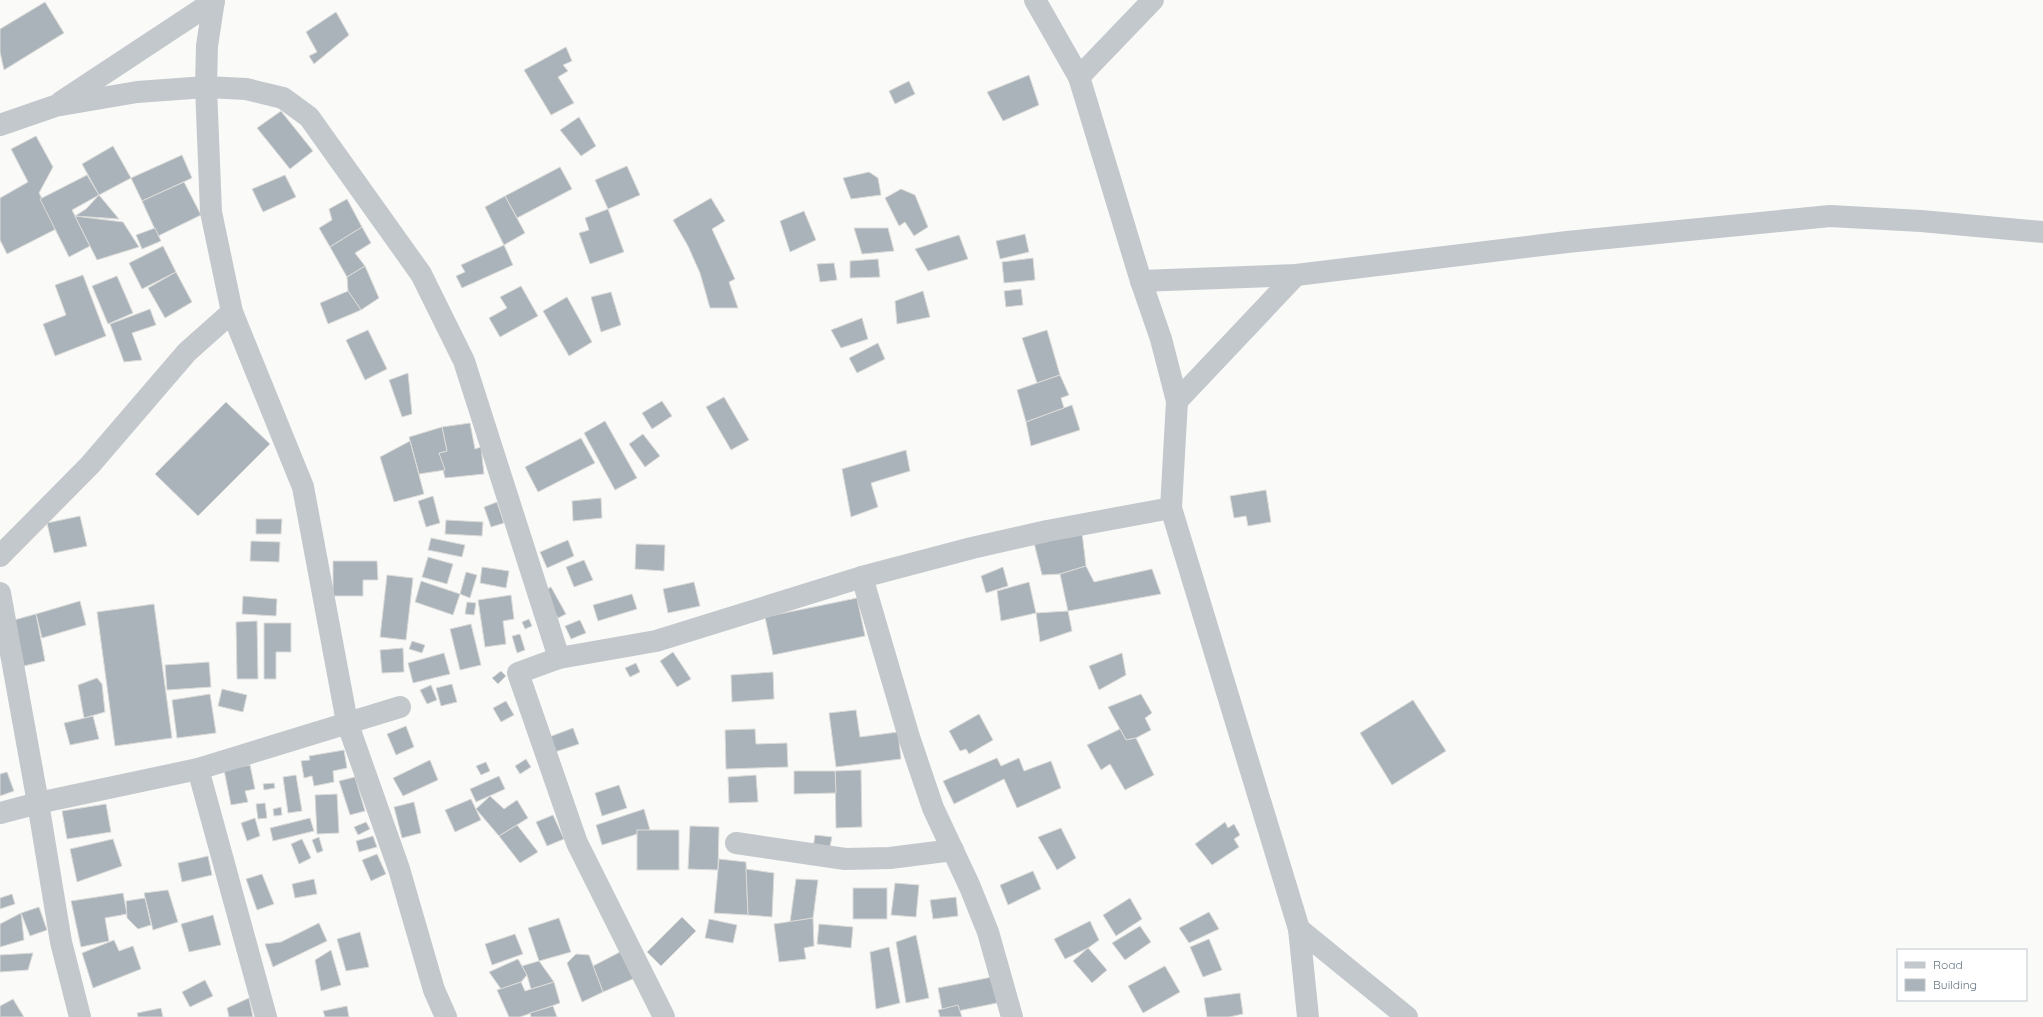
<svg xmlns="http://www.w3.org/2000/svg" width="2043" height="1017" font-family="Quicksand,sans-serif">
  <rect width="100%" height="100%" fill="#fafaf8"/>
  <g fill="#aab3b9" stroke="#dcdcda">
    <polygon points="45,2 64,33 4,70 0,52 0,29"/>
    <polygon points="336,12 349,35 314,64 309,56 317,52 306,32"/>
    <polygon points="566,47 572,61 563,65 568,71 558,77 574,103 551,115 524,70"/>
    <polygon points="1029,75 1039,105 1003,121 987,92"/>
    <polygon points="909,81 915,94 895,104 889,91"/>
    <polygon points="281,111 313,151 290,169 257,128"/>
    <polygon points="579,117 596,146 581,156 560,130"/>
    <polygon points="36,136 53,167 39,193 58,228 7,254 0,240 0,198 28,182 11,149"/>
    <polygon points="113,146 131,178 99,195 82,164"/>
    <polygon points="182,155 192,178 142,201 131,178"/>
    <polygon points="627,166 640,195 608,209 595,180"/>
    <polygon points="560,167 572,189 517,218 505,196"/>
    <polygon points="869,172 878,178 881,195 851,199 843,178"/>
    <polygon points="87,175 99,195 72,210 90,246 69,257 40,199"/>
    <polygon points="285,175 296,197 263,212 252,189"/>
    <polygon points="184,182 201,215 158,236 142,201"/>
    <polygon points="901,189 915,195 928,227 914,236 905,222 899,226 885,198"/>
    <polygon points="99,195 119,219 75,216 86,209"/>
    <polygon points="505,196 525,233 504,245 485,207"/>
    <polygon points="711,198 725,221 712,229 735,279 729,282 738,308 710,308 700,273 688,246 673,220"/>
    <polygon points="347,199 362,227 330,247 319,228 332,220 329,209"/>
    <polygon points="608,209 624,252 590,264 579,233 589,230 585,218"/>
    <polygon points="804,211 816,240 790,252 780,221"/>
    <polygon points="75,216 123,222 139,247 97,260"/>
    <polygon points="362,227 371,243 355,253 365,266 347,277 330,247"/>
    <polygon points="155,228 161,241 142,249 136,235"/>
    <polygon points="854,228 888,228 894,251 862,254"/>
    <polygon points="1025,234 1029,252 1000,259 996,241"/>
    <polygon points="959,235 968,259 928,271 915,249"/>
    <polygon points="504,245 513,265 462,288 456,276 465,272 461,265"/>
    <polygon points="163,246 176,272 142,289 129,263"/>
    <polygon points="1033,258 1035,280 1004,283 1002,262"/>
    <polygon points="878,259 880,277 850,278 850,261"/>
    <polygon points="834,263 837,280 820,282 817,264"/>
    <polygon points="365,266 379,298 361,310 348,291 347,277"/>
    <polygon points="176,272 192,302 165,318 148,288"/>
    <polygon points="83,275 106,336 55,356 43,324 66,315 55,285"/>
    <polygon points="117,276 133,313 108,324 92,286"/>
    <polygon points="521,286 538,316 500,337 489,318 507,308 500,297"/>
    <polygon points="1021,289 1023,305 1006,307 1004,291"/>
    <polygon points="348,291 361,310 328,324 320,303"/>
    <polygon points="923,291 930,317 897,324 895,301"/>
    <polygon points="611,292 621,325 601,332 591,297"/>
    <polygon points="567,297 592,342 569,356 543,311"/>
    <polygon points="150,309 156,325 132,333 142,360 124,362 110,324"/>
    <polygon points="862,318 868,339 841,348 831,330"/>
    <polygon points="368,330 387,369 365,380 346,340"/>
    <polygon points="1047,330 1060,375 1037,383 1022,338"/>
    <polygon points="878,343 885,359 857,373 849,358"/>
    <polygon points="408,373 412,414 402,417 389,380"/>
    <polygon points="1060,375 1069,395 1061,398 1064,408 1026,422 1017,390"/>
    <polygon points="724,397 749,440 731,450 706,407"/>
    <polygon points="662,401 672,416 652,429 642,413"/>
    <polygon points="226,402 270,444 198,516 155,474"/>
    <polygon points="1072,405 1080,430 1031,446 1026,422"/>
    <polygon points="605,421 637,478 615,490 584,433"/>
    <polygon points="470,423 475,449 481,447 484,474 445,478 439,453 447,451 442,427"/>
    <polygon points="442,427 447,451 439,453 445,470 419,474 409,437"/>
    <polygon points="643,434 660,456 645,467 629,444"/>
    <polygon points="581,438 595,463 538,492 525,467"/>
    <polygon points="410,441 424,494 394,502 380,457"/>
    <polygon points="906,450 910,471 871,483 878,507 851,517 842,469"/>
    <polygon points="1266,490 1271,522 1248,526 1246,516 1234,518 1230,496"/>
    <polygon points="433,496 440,523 426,527 418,501"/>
    <polygon points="601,498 602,518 573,521 572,501"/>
    <polygon points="497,502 504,523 491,527 484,507"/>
    <polygon points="80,516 87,546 54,553 47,523"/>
    <polygon points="256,519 282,519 281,534 256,534"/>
    <polygon points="446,520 483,522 482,536 445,534"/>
    <polygon points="1082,533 1086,566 1060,574 1042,575 1034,543"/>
    <polygon points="431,538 465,545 462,557 428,550"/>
    <polygon points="568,540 574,556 547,568 540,552"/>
    <polygon points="251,541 280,542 279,562 250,561"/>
    <polygon points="636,544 665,545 664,571 635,569"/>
    <polygon points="428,557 453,564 447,584 422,577"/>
    <polygon points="584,560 593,580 574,587 566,567"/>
    <polygon points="333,561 377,561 378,580 363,580 363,596 333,596"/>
    <polygon points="1086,566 1094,582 1152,569 1161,594 1068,611 1060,574"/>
    <polygon points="482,567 509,571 506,588 480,583"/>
    <polygon points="1003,567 1008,586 986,593 981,576"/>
    <polygon points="466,572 477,575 470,598 460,594"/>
    <polygon points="387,575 413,578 406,640 380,637"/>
    <polygon points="421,581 460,594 453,615 415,602"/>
    <polygon points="694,582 700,606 668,613 663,589"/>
    <polygon points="1029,582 1036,613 1001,621 997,591"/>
    <polygon points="551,587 566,614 558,618 542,592"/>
    <polygon points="632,594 637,609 598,621 593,605"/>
    <polygon points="511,595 514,619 503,621 506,644 485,647 478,600"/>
    <polygon points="243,596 277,599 276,616 242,614"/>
    <polygon points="857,598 865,636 773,655 765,617"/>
    <polygon points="80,601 86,625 42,638 36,614"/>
    <polygon points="467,602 476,603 474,615 465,614"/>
    <polygon points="154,604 172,738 115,746 97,612"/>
    <polygon points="1068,611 1072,631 1040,642 1036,613"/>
    <polygon points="36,614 45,661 24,666 14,620"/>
    <polygon points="529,619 532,626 525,629 522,622"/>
    <polygon points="580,620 586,633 571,639 565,626"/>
    <polygon points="257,621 258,679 237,679 236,622"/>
    <polygon points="264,623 291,623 291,652 276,652 276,679 264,679"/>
    <polygon points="471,624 481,665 460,670 450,629"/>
    <polygon points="520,634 525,650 517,653 512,636"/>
    <polygon points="412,641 425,645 422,653 409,649"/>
    <polygon points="403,648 404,672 382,673 380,650"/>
    <polygon points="673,652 691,679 677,687 660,661"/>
    <polygon points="444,653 450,674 413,683 408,663"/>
    <polygon points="1122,653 1126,675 1099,690 1089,666"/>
    <polygon points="209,662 211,687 167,690 165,665"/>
    <polygon points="636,663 640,672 630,677 625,668"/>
    <polygon points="501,671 506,676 498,684 492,678"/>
    <polygon points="773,672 774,699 732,702 731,675"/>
    <polygon points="97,678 102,684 105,712 84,718 78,685"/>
    <polygon points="452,684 457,702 441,706 436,688"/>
    <polygon points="431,685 437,700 427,704 420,690"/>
    <polygon points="222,689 247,695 243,712 218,706"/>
    <polygon points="210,694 216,733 177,738 172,700"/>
    <polygon points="1141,694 1152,713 1145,718 1151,730 1136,738 1126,740 1108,707"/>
    <polygon points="1413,700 1446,751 1392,785 1360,733"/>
    <polygon points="506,701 514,715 501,722 493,708"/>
    <polygon points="856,710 860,737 898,732 901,759 836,767 829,713"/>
    <polygon points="979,714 993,740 969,754 966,749 960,751 949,731"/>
    <polygon points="93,716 99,739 70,745 64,723"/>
    <polygon points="406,726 414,747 396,755 387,734"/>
    <polygon points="573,728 579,744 555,752 549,737"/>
    <polygon points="755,729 756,744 787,743 788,767 726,769 725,730"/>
    <polygon points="1120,729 1126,740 1136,738 1154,775 1125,790 1110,764 1101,770 1087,745"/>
    <polygon points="344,750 347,768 333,771 334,782 314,786 312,776 304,778 301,761 310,760 309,756"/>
    <polygon points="997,758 1001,766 1019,758 1024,771 1051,761 1061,788 1017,808 1004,779 954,804 943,781"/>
    <polygon points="526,759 531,767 520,774 515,766"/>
    <polygon points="430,760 438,780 403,796 393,778"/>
    <polygon points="486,762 490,771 481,775 476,766"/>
    <polygon points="250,765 255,789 245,791 248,802 231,805 224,770"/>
    <polygon points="861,770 862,827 836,828 835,771"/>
    <polygon points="794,771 835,771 836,793 794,794"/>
    <polygon points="7,772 14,791 0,796 0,774"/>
    <polygon points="296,775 302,811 288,813 283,777"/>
    <polygon points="756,775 758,802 729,803 728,777"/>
    <polygon points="499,776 505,789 476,802 470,789"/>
    <polygon points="355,777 365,811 350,815 339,781"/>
    <polygon points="274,783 275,788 264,790 263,784"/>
    <polygon points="619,785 627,808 602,816 595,793"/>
    <polygon points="337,794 339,833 317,834 315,795"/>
    <polygon points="490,796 504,809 517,800 528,818 499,836 476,809"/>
    <polygon points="471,799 481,820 455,832 445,810"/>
    <polygon points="414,802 421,833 402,838 394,807"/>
    <polygon points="265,803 267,818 258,819 256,804"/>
    <polygon points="106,804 111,832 67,839 62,811"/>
    <polygon points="281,807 282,815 274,816 273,809"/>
    <polygon points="644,809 650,830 602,845 596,825"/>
    <polygon points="553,815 564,839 547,846 536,822"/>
    <polygon points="255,818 260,836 247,841 241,823"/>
    <polygon points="310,818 314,831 273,841 270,828"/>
    <polygon points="366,822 370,829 358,835 354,827"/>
    <polygon points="1225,822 1228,828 1234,824 1240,835 1234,839 1239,847 1212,865 1195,844"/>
    <polygon points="517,825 538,852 520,863 499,836"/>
    <polygon points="690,826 719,827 718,870 688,869"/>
    <polygon points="1061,828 1076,858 1057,870 1038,837"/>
    <rect x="637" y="830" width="42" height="40"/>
    <polygon points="815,835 832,837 829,851 813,848"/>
    <polygon points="373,836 377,847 359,852 356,841"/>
    <polygon points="319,837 323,851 317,853 312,840"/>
    <polygon points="113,839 122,866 77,882 70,849"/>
    <polygon points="302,839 311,858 299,864 291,844"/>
    <polygon points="377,854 386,874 371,881 362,860"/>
    <polygon points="208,856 212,875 182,882 178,863"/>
    <polygon points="719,859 746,862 748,915 714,913"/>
    <polygon points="746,869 774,873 772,917 748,915"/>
    <polygon points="1033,871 1041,889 1008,905 1000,885"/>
    <polygon points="262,874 274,904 257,910 246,879"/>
    <polygon points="314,879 317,894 295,898 292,884"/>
    <polygon points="796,879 818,880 813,918 790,922"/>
    <polygon points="895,883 919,885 916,917 891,915"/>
    <rect x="853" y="888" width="34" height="31"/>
    <polygon points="168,890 178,922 153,930 144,893"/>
    <polygon points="123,893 127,914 105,918 109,941 81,947 71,901"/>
    <polygon points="12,894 15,904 0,909 0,898"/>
    <polygon points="956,897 958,916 933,919 930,900"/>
    <polygon points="145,898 151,925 138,929 127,918 126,901"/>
    <polygon points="1130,898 1142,919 1116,936 1103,915"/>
    <polygon points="39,907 47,930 30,936 21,913"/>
    <polygon points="1209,912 1219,929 1189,943 1179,928"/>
    <polygon points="21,913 24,940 0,947 0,924"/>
    <polygon points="213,915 221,945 189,952 181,924"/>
    <polygon points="682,917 696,931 661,966 647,952"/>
    <polygon points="559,918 571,952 539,961 528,928"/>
    <polygon points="813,918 814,946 804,948 806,959 779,962 774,924"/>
    <polygon points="709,919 737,925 733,943 705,938"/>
    <polygon points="1090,921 1099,940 1088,948 1065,959 1054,939"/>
    <polygon points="319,923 327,941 273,967 265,944 281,942"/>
    <polygon points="819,924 853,927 851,948 817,944"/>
    <polygon points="1140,926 1151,942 1125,960 1112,943"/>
    <polygon points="360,932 369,967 346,971 337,939"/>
    <polygon points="515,934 523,954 492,965 485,944"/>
    <polygon points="916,935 929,998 906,1003 896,942"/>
    <polygon points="1209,939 1222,970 1203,977 1190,947"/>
    <polygon points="114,940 119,951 133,946 141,969 93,988 82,953"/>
    <polygon points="889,947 900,1003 876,1009 870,952"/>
    <polygon points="1088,948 1107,970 1092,983 1073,961"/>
    <polygon points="331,950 341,985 321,991 315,960"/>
    <polygon points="622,951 635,978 603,992 593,966"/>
    <polygon points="33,953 28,970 0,972 0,955"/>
    <polygon points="576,954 589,955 603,992 582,1002 567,963"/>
    <polygon points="518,959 527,975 521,982 501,989 489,972"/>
    <polygon points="539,961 554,982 531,989 527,975 522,966"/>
    <polygon points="1165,966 1180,992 1143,1013 1128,986"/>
    <polygon points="992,977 997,1003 943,1014 938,988"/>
    <polygon points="205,980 213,996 190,1007 182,992"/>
    <polygon points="521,982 525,991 554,982 560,1003 520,1017 509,1017 497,990"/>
    <polygon points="1240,993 1243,1014 1229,1017 1207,1017 1204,998"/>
    <polygon points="249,998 253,1017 229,1017 227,1008"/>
    <polygon points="13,999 24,1017 0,1017 0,1006"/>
    <polygon points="958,1005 962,1017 940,1017 938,1010"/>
    <polygon points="347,1006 349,1017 325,1017 323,1011"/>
    <polygon points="553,1006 557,1017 531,1017 530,1013"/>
    <polygon points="161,1008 163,1017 138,1017 137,1013"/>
  </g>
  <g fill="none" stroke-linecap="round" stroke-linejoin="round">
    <g stroke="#c3c8cc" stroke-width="22">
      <polyline points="214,0 207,46 206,87 211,212 232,312 303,487 347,722 399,869 434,990 446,1017"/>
      <polyline points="1035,0 1079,77 1141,281 1161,339 1177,401 1171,508 1299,929 1308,1017"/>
      <polyline points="1079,77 1153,0"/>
      <polyline points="61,102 214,1"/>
      <polyline points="0,125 55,106 137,92 206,87 246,89 283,98 309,117 421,274 464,361 559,658"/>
      <polyline points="1141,281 1296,275 1567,242 1830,216 1921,221 2043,232"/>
      <polyline points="1177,401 1296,275"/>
      <polyline points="0,556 90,465 187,352 232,312"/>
      <polyline points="862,577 909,737 933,808 970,887 988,932 1012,1017"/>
      <polyline points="0,593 38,803 61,942 80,1017"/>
      <polyline points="198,769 266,1017"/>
      <polyline points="0,813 38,803 198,769 400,707"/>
      <polyline points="736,843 845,859 890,858 953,850"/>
      <polyline points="1299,929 1407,1017"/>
      <polyline points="664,1017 577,843 518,673 559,658 656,641 862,577 972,548 1047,531 1171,508"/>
    </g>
  </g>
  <rect x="1897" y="949" width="130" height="52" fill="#ffffff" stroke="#c1c8cd"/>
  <rect x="1905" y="962" width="20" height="6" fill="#c3c8cc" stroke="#c1c8cd"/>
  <text x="1933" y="969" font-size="12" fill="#657683">Road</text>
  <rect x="1905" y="979" width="20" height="12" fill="#aab3b9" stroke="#c1c8cd"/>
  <text x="1933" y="989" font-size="12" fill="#657683">Building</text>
</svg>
